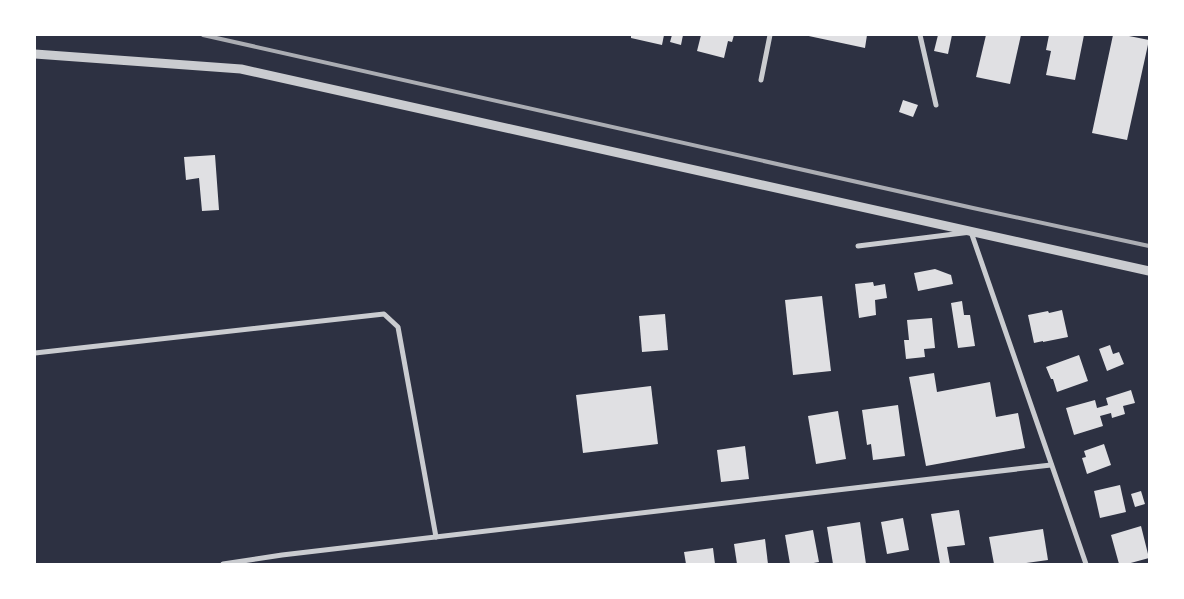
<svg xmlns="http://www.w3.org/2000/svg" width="1184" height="599" font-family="'Open Sans',sans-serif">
  <rect width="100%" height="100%" fill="#2d3142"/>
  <g fill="#e0e0e3">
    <polygon points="631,35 664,35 662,45 631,38"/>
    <polygon points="672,35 683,35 681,45 670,42"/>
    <polygon points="701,35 734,35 732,42 728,41 724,58 697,51"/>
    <polygon points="804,35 867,35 865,48"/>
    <polygon points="938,35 952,35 948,54 934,51"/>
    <polygon points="986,35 1021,35 1010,84 976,77"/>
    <polygon points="1049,35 1084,35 1075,80 1046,75 1051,51 1046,50"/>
    <polygon points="1113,35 1124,35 1149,40 1127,140 1092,133"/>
    <polygon points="903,100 918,105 913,117 899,112"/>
    <polygon points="215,155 219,210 202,211 199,178 186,180 184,157"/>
    <polygon points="935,269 951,275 953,284 918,291 914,273"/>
    <polygon points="873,282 874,286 885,284 887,298 875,300 876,315 859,318 855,284"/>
    <polygon points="822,296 831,371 793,375 785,300"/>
    <polygon points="962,301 964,315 970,315 975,346 958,348 951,303"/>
    <polygon points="1062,310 1068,337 1043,342 1043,341 1034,343 1028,315 1048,311 1049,313"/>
    <polygon points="665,314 668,350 642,352 639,316"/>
    <polygon points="932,318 935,348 924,349 925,357 906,359 904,340 909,340 907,320"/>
    <polygon points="1110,345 1113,354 1119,352 1124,364 1107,371 1099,349"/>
    <polygon points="1079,355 1088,381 1057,392 1053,379 1051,379 1046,367"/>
    <polygon points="934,373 937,392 990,382 996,417 1018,413 1025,448 926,466 909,377"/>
    <polygon points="651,386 658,444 583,453 576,395"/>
    <polygon points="1131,390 1135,403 1123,406 1125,414 1112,418 1111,413 1100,416 1103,426 1074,435 1066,408 1095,400 1097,408 1108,405 1106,398"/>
    <polygon points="898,405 905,456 873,460 871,444 867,445 862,410"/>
    <polygon points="838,411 846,459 816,464 808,416"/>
    <polygon points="1104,444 1111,465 1087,474 1082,458 1086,457 1084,451"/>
    <polygon points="745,446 749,479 721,482 717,450"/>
    <polygon points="1120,485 1126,512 1100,518 1094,491"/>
    <polygon points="1141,491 1145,504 1135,507 1131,494"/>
    <polygon points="959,510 965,545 947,547 950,564 940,564 931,514"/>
    <polygon points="903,518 909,550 887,554 881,522"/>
    <polygon points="860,522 866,564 833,564 827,527"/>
    <polygon points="1141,526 1149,558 1127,564 1119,564 1111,535"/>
    <polygon points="1043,529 1048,560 1019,564 994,564 989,537"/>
    <polygon points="813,530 819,562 808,564 790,564 785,535"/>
    <polygon points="765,539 768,564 737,564 734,544"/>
    <polygon points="713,548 715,564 686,564 684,552"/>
  </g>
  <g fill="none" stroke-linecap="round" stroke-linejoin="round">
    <g stroke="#caccd0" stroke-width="5">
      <polyline points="920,35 936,105"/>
      <polyline points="761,80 770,35"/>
      <polyline points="858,246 971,232 1086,564"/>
      <polyline points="35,353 384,314 398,327 436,537"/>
      <polyline points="223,564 282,555 1051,465"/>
    </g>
    <polyline stroke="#caccd0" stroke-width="9" points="35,54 241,69 1149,271"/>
    <polyline stroke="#abadb3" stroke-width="4" points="203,35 973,208 1149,246"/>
  </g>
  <rect width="1184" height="599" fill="none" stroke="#ffffff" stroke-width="72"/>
</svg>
